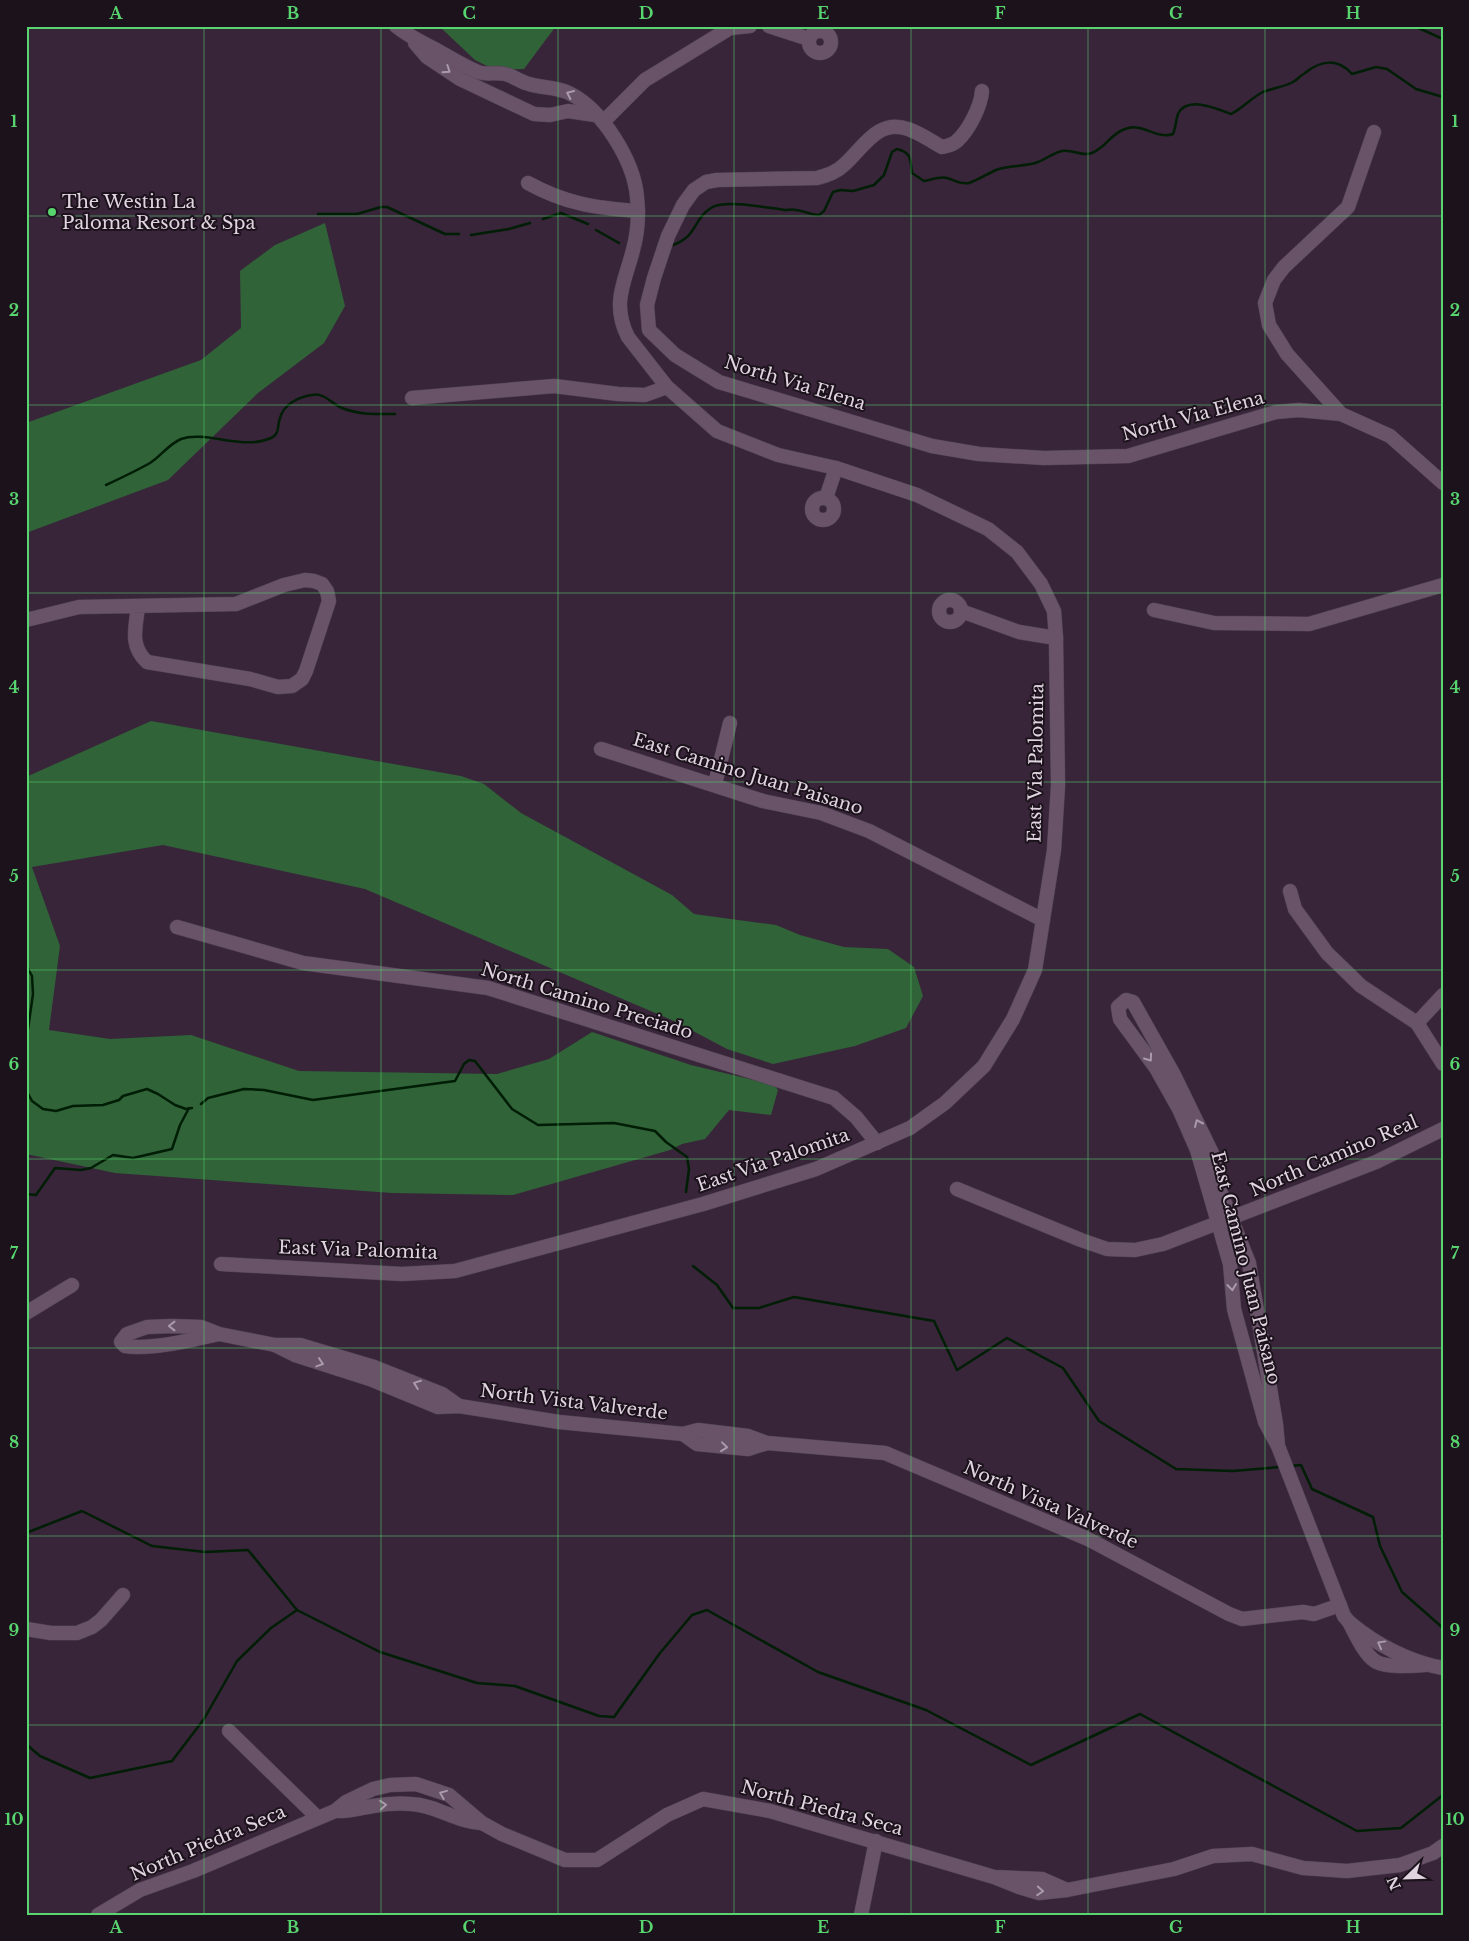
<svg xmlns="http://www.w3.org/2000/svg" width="1469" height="1941" font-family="'Libre Baskerville',serif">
  <rect width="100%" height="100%" fill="#382539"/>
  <g fill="#306338">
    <polygon points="439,26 556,26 524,69 495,70 475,60"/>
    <polygon points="325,223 345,306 324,343 258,393 168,480 26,533 26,423 201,360 241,328 240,271 275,245"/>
    <polygon points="151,721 461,776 484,784 521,813 672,895 694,914 776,925 800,935 844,947 888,949 914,967 923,996 906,1028 855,1046 773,1064 727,1049 674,1021 365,889 163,845 32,867 60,946 49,1030 110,1039 191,1035 299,1071 497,1074 549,1059 592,1032 691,1065 774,1085 778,1090 771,1115 729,1110 705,1139 682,1144 670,1150 513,1195 392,1193 115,1173 26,1154 26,777"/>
  </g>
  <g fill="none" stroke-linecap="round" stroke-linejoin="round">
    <g stroke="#001d05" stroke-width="2.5">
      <polyline points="1414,26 1443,39"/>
      <polyline points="318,214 357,214 381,207 387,207 445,234 459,234"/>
      <polyline points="543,219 561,213 588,224"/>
      <polyline points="596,230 619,243"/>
      <polyline points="471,235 509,229 530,223"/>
      <path d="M673,245C699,235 692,220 711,208C725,199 768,208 785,210C789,210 793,209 796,210C804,211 811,215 819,215L824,211L833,192L840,190L853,191L874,185L884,175L892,152L897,149C912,153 910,159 912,173L924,181C931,180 940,176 947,178C955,180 960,185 969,183C978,180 987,174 996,170C1009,165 1025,167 1038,162C1046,159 1053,153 1062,151C1073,149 1082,157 1092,153C1107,147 1110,134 1125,129C1143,122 1156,140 1173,134C1176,127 1176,119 1178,114C1187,95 1218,109 1231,114C1243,108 1251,98 1263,92C1273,88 1284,87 1293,82C1297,80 1301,75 1305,73C1321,60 1338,58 1352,74L1376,67L1387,69L1416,89L1443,97"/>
      <path d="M106,485C121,478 136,471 150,463C161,456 169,444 181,439C206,430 243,451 271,438C280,434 277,426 280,418C284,404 298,397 312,395C324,392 332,404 342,408C359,415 377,414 395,414"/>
      <polyline points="26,965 32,976 33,994 26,1043"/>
      <polyline points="26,1090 32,1101 43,1109 56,1111 73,1106 103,1105 119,1100 123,1096 147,1089 158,1094 175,1105 186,1109 192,1108"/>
      <polyline points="201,1104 208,1098 244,1089 264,1090 313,1100 455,1081 464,1064 469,1060 475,1061 512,1109 538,1125 614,1123 655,1131 666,1142 687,1157 689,1169 686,1192"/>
      <polyline points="26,1194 36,1195 55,1168 81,1170 91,1168 113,1155 133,1158 172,1149 180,1125 189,1108"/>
      <polyline points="693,1266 717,1285 733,1308 759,1308 794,1297 934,1321 957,1370 1007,1338 1063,1368 1099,1421 1176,1469 1233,1471 1280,1467"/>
      <polyline points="1291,1466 1301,1465 1312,1489 1373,1517 1380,1546 1402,1592 1443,1628"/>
      <polyline points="26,1533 82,1511 152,1546 205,1552 248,1550 297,1610"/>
      <polyline points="26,1744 40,1756 90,1778 172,1761 204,1719 237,1661 271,1628 297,1610 380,1652 477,1683 515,1686 599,1716 614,1717 660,1653 692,1615 707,1610 818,1672 926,1710 1031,1765 1140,1714 1357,1831 1401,1828 1443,1795"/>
    </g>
    <defs>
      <g id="minor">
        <polyline points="769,26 809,39"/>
        <circle cx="820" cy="42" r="11"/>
        <polyline points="415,43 427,57 460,79 534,114 550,115 568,111 595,115"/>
        <path d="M982,91C981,106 969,130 957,141C953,145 947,146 942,147C931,141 920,133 908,129C878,118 863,148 845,164C837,172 828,175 817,178L717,180L706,182L694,190L683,205L668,236L654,278L647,305L649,330L675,355L719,382L932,446L979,454L1044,458L1128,456L1276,412L1299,410L1341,414L1390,436L1443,483"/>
        <polyline points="603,122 645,80 730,28 750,26"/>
        <path d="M528,183C566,204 596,208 638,211"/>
        <polyline points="412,398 554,386 618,394 645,395 667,387"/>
        <polyline points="1341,414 1287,354 1269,325 1265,303 1274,280 1284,267 1348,207 1374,132"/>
        <polyline points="826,498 836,468"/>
        <circle cx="823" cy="509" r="11"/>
        <circle cx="950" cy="611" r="11"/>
        <polyline points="1154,610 1214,623 1309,624 1443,585"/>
        <polyline points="961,611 1019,632 1056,638"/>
        <path d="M26,620L79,607L236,604L284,585L305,580L314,581L322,584L327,591L329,601L306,671L302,679L292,686L278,687L250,679L147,662C129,645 136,628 138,606"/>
        <polyline points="601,749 763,801 821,813 869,831 1043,920"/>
        <polyline points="715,784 730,723"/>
        <polyline points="1290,891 1295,909 1327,953 1361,986 1417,1023 1443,1064"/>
        <polyline points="177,927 303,963 488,988 834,1098 856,1117 877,1143"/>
        <polyline points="1417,1023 1443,995"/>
        <polyline points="957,1189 1081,1240 1107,1249 1135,1250 1163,1244 1376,1162 1443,1129"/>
        <path d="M221,1264L402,1274L455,1271L703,1204L816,1169L910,1128L945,1103L984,1066L1013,1019L1035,970L1054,850L1058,786L1056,638L1054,611L1041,584L1017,552L988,529L917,495L836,468L778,455L717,431L667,387L628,337C611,303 625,282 633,250C638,232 639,215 637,197C634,161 602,109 569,93C556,87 542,88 529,84C520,82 514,76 505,74C496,72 486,75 478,72C463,66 449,57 435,49C421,42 408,36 396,26"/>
        <polyline points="26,1313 72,1285"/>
        <path d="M219,1334C192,1340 151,1350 125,1346L121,1342L127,1334L147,1327L172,1326L201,1327L219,1334L275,1345H300L374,1367L442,1394L459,1406"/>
        <polyline points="275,1345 295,1355 370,1379 438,1407 459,1406 559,1422 683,1434 698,1430 748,1436 767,1443 885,1453 1088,1539 1229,1614 1242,1619 1303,1612 1314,1614 1340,1605"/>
        <polyline points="683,1434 697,1444 748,1449 767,1443"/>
        <polyline points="1278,1446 1276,1424 1249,1263 1221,1193 1212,1153 1174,1075 1133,1002 1126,1000 1118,1007 1120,1019 1156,1068 1179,1109 1197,1150 1230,1264 1234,1309 1265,1422 1278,1446 1344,1616 1349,1622"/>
        <polyline points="26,1629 51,1633 77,1633 92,1627 101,1620 123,1595"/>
        <path d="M1425,1665C1413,1666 1385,1668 1375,1661C1364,1654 1355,1633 1349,1622C1375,1644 1409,1662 1443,1668"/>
        <polyline points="229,1731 317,1817"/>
        <path d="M335,1811C349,1812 359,1808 373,1806C385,1804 399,1803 411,1804C436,1805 457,1822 481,1823"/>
        <polyline points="1067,1890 1174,1869 1213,1856 1252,1854 1303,1868 1347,1871 1400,1865 1433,1853 1443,1846"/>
        <polyline points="98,1915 140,1890 193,1871 335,1811 346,1802 373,1789 390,1785 416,1784 449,1795 482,1823 502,1834 565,1860 597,1860 667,1815 703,1799 770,1811 994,1877 1019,1887 1039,1893 1067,1890 1042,1879 994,1877"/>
        <polyline points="861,1915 876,1841"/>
      </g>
    </defs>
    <use href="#minor" stroke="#514152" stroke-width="15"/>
    <use href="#minor" stroke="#685368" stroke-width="14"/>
  </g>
  <defs><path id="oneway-chevron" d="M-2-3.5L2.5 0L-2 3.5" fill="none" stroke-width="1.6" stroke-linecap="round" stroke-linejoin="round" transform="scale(1.25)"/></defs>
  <g stroke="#aa9aaa">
    <use href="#oneway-chevron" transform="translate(447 70) rotate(34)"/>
    <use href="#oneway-chevron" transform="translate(570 94) rotate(-155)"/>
    <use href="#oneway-chevron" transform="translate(1149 1058) rotate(54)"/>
    <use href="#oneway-chevron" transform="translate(1198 1123) rotate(-114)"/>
    <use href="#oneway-chevron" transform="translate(1232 1287) rotate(84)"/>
    <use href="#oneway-chevron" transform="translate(172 1326) rotate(-180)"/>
    <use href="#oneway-chevron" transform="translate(320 1363) rotate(18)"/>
    <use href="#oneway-chevron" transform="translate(417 1384) rotate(-159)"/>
    <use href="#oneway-chevron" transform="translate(724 1447) rotate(6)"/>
    <use href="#oneway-chevron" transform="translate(1381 1644) rotate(-151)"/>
    <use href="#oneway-chevron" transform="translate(443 1794) rotate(-158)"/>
    <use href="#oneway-chevron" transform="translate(383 1805) rotate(-4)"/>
    <use href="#oneway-chevron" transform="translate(1040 1891) rotate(4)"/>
  </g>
  <path fill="none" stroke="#59d56f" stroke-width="1" stroke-opacity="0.55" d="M204,26V1915M381,26V1915M558,26V1915M734,26V1915M911,26V1915M1088,26V1915M1265,26V1915M26,216H1443M26,405H1443M26,593H1443M26,782H1443M26,970H1443M26,1159H1443M26,1348H1443M26,1536H1443M26,1725H1443"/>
  <circle fill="#59d56f" stroke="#1b121b" stroke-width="2" cx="52" cy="212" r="5"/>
  <g text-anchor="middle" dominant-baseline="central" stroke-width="4" stroke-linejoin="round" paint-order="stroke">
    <g font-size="18" fill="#e0d4e0" stroke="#1b121b" text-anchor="start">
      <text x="62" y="202">The Westin La<tspan x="62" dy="21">Paloma Resort &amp; Spa</tspan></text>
    </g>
    <g font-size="18" fill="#e0d4e0" stroke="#1b121b">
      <text transform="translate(795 383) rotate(17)">North Via Elena</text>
      <text transform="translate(1193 416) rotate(-15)">North Via Elena</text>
      <text transform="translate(1036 763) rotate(-89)">East Via Palomita</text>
      <text transform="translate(748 774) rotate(17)">East Camino Juan Paisano</text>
      <text transform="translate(587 1001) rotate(17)">North Camino Preciado</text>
      <text transform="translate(1334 1156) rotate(-23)">North Camino Real</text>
      <text transform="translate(773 1160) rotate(-19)">East Via Palomita</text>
      <text transform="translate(358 1250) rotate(2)">East Via Palomita</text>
      <text transform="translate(1246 1268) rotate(76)">East Camino Juan Paisano</text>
      <text transform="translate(574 1402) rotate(7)">North Vista Valverde</text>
      <text transform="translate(1051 1505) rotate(24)">North Vista Valverde</text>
      <text transform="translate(822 1808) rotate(15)">North Piedra Seca</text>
      <text transform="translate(208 1843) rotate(-23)">North Piedra Seca</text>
    </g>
  </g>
  <rect width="1469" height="1941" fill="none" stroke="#1b121b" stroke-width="55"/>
  <g transform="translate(1406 1878) rotate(247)" stroke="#1b121b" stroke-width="4" paint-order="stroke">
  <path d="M0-4L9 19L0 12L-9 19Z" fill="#e0d4e0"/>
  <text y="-8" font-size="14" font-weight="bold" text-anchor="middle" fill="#e0d4e0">N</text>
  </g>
  <rect x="28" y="28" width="1414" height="1886" fill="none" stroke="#59d56f" stroke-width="2"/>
  <g font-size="16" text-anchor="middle" font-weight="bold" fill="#59d56f">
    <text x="116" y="19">A</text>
    <text x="293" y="19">B</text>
    <text x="469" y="19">C</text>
    <text x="646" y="19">D</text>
    <text x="823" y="19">E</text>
    <text x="1000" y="19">F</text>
    <text x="1176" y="19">G</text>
    <text x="1353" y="19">H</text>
    <text x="14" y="127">1</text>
    <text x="1455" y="127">1</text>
    <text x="14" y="316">2</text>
    <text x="1455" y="316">2</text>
    <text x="14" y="505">3</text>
    <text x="1455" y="505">3</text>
    <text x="14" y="693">4</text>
    <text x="1455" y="693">4</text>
    <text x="14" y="882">5</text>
    <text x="1455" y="882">5</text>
    <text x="14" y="1070">6</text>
    <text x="1455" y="1070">6</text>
    <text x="14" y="1259">7</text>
    <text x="1455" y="1259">7</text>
    <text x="14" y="1448">8</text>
    <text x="1455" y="1448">8</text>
    <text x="14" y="1636">9</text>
    <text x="1455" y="1636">9</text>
    <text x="14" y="1825">10</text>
    <text x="1455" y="1825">10</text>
    <text x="116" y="1933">A</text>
    <text x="293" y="1933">B</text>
    <text x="469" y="1933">C</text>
    <text x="646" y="1933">D</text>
    <text x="823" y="1933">E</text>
    <text x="1000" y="1933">F</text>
    <text x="1176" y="1933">G</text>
    <text x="1353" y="1933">H</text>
  </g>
</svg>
